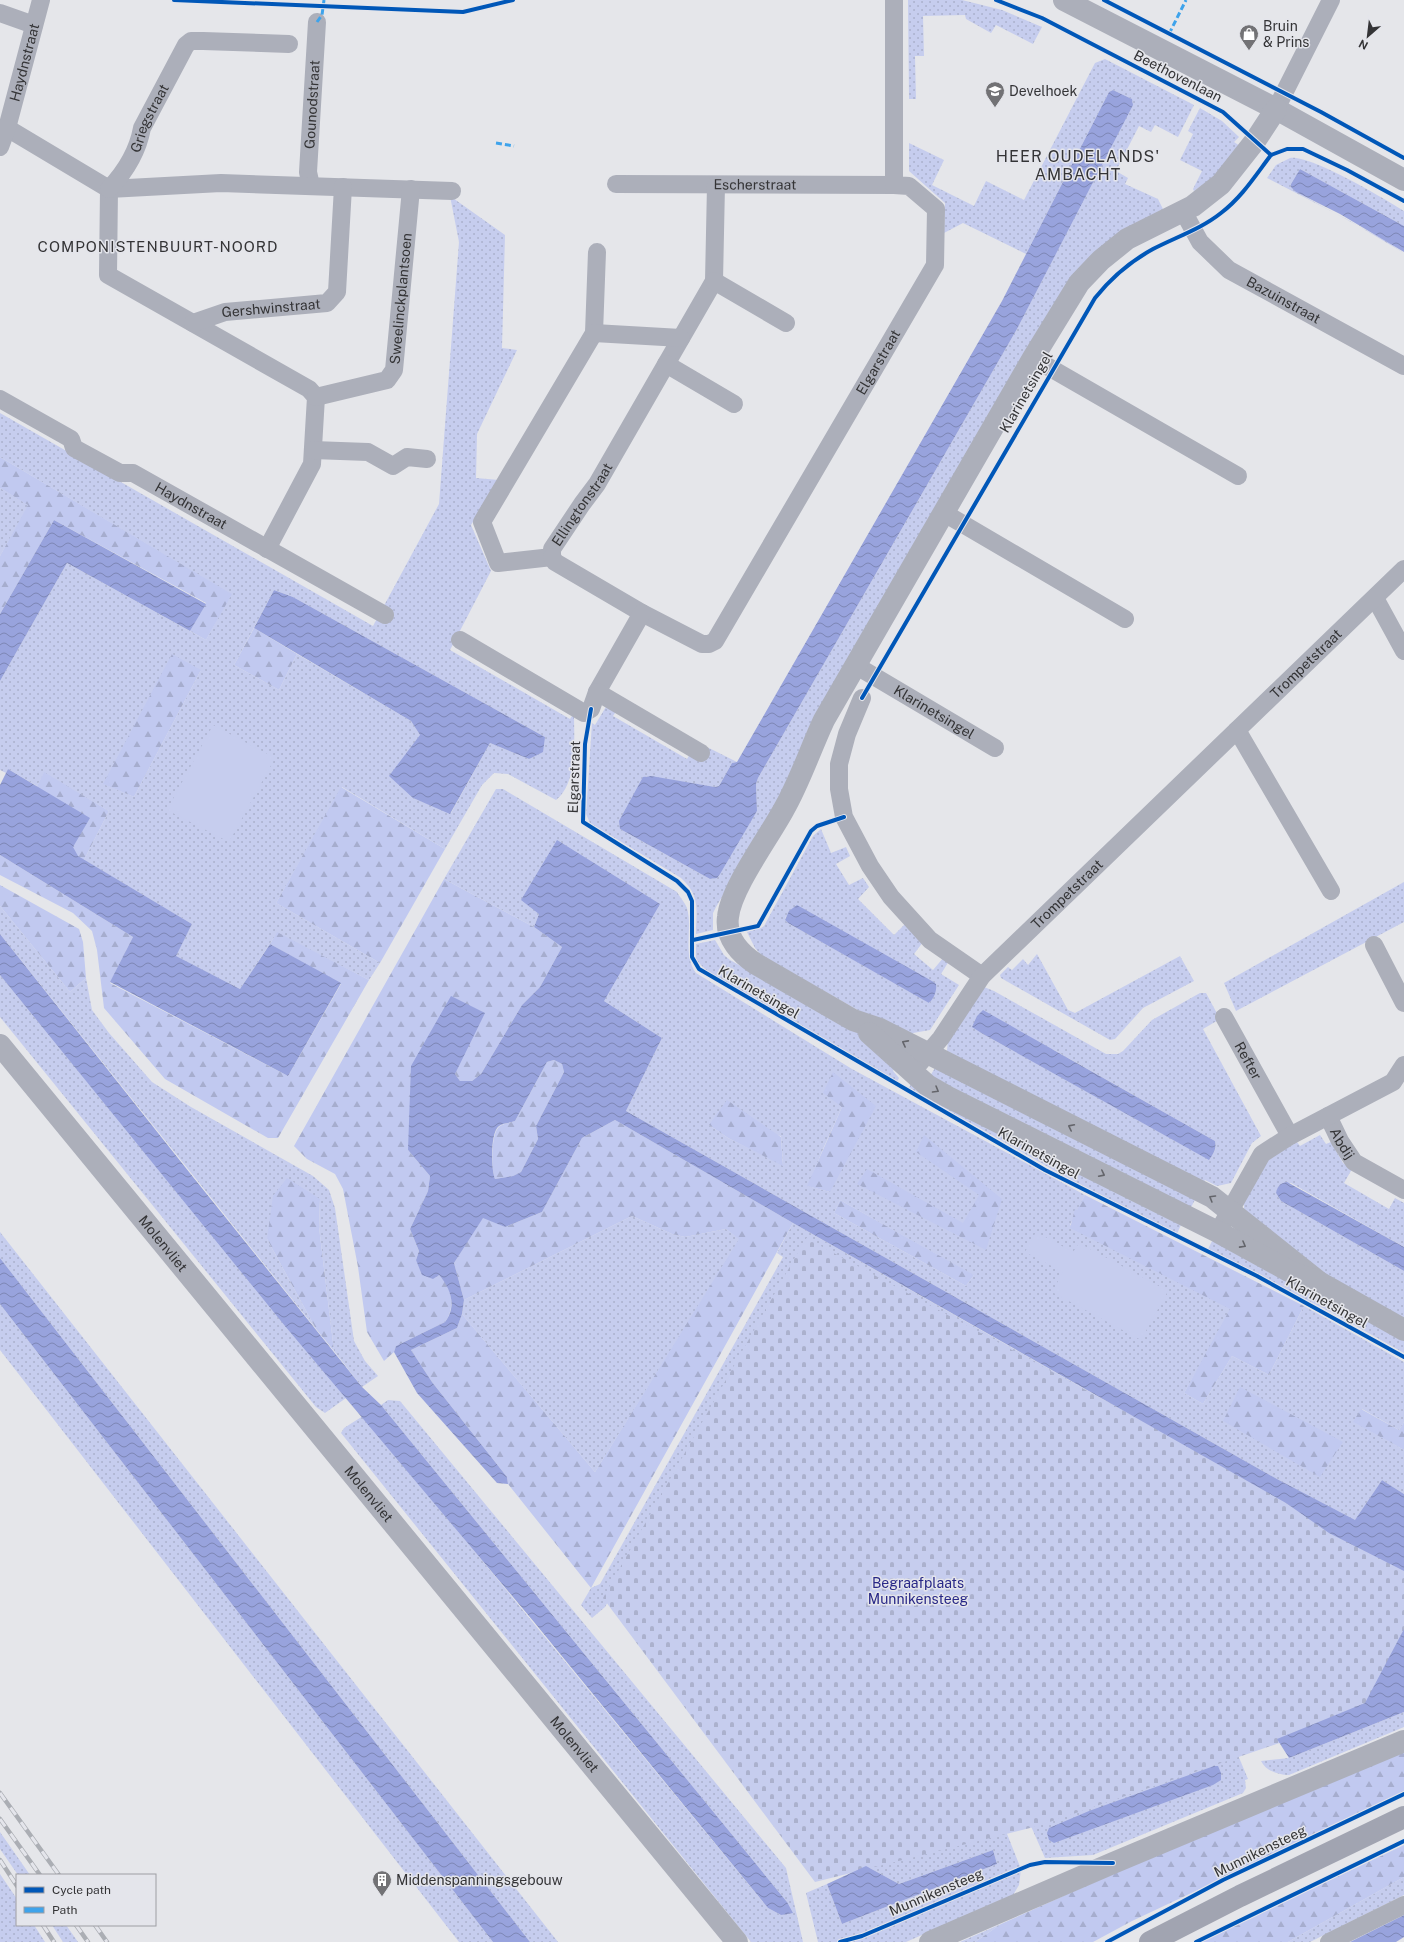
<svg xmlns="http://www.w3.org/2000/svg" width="1404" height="1942" font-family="'Public Sans',sans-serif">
  <defs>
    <pattern id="grass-dots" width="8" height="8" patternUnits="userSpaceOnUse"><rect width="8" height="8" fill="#c6cdee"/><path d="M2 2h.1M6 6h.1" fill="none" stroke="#abb1cd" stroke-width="1.8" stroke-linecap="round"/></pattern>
    <pattern id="forest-firs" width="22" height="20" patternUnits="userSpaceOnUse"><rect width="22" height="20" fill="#c1c9f0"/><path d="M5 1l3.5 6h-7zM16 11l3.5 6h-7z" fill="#a6adce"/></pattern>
    <pattern id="cemetery-stones" width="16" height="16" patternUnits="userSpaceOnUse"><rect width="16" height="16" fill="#c6cdee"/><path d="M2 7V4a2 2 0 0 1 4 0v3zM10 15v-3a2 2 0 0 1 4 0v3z" fill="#abb1cd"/></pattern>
    <pattern id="water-waves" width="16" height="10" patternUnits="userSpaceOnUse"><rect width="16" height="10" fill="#98a3dd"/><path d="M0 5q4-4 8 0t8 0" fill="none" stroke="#7d86b4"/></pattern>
  </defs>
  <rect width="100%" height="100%" fill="#e5e6ea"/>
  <g fill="url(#grass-dots)" fill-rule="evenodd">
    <polygon points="908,0 962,0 1002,10 1042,27 1033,44 996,25 991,33 966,19 965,15 923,16 924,56 915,56 916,99 909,99"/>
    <path d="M1105,59L1194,105L1178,137L1155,125L1151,132L1139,126L1116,171L1128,178L1125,184L1158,199L1163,209L1111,240L716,907L713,913V930L696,934C696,910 701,896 681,878L590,823L586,814L592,723L595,725L607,705L617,710L613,716L687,759L690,754L702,759L709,748L737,762L732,763L719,786L715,787L646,776L620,829L710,879H713L757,811L756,784L758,778L1017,329L1133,102L1130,98L1113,90L1109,92L1026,254L963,223L944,233L945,203L909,171V143L944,160L932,185L974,206L986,181L1024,200L1095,63Z"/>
    <polygon points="1200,108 1222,121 1239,137 1234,142 1240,146 1218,174 1194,191 1193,189 1202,171 1180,160 1193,134 1188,131"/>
    <path d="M1290,158C1311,155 1383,198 1404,211V226L1300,169L1291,184L1296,192L1386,241L1404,253L1350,221L1267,178L1276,165Z"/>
    <path d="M450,196L505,235L502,348L517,350L477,434L476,478L499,480L471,525L491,571L450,650L570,719L574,713C574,738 578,783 556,800L508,774L494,773L482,785L445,849L342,787L276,903L380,963L369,980L277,933L240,989L175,956L192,924L84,860L109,811L44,773L37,786L8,769L6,773L0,770V681L67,563L206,640L231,594L0,457V413L373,626L439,504L459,242ZM274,590L293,597L545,737L529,759L490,743L451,813L413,798L420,735L411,721L297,654L279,690L234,665ZM201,670L134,797L104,784Z"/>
    <polygon points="0,488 29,505 0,556"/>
    <path d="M496,789H503L677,892C680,897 685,903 687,908C693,929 682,954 696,973L852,1069L1085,1195L1070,1225L1233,1307L1184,1393L1203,1404L1232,1356L1269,1375L1304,1306L1404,1362V1422L1399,1430L1362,1409L1354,1422L1404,1450V1494L1382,1480L1355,1521L1277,1479L626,1111L662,1038L604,1001L539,914L534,927L444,879ZM842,1107L830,1192L808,1186L823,1149ZM709,1125L781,1136L783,1165L728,1138ZM840,1200L973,1275H974L966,1286L834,1213Z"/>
    <path d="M821,829L831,853L846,847L850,856L836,864L849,885L863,878L869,887L858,899L894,935L905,924L923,942L914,954L933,970L944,957L949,961L941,974L959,985L930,1030L913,1033L909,1039L762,956L755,948L747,932L761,928L764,926L813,836ZM786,916L932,981L930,1003L788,923L785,920Z"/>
    <polygon points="1404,882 1404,922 1236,1011 1224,983"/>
    <polygon points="0,906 70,992 86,978 92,1010 109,1033 152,1082 191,1107 313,1176 329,1190 335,1208 354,1341 365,1361 378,1376 362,1387 334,1351 319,1227 320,1199 267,1239 316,1329 0,934"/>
    <polygon points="715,940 724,955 730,960 845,1025 859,1034 895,1065 893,1071 899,1078 897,1082 709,973 696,960 696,944"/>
    <polygon points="1037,954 1068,1010 1075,1013 1180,956 1194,981 1143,1008 1115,1039 1110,1040 1001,978 1000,975 1008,967 1012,970 1023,959 1028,965"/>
    <polygon points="0,975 346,1398 325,1413 316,1407 0,1017"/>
    <path d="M984,987L994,991L1106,1054H1118L1123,1051L1152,1020L1200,993H1206L1220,1019L1203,1029L1261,1136L1252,1143L1231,1183L1217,1186L1205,1180L1202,1185L947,1051L948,1040ZM972,1025L1054,1050L1215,1141C1217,1149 1214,1154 1208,1159L983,1034Z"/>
    <polygon points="935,1068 1197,1196 1189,1211 930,1076"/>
    <polygon points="912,1082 1183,1220 1177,1234 1071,1180 909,1088"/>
    <polygon points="1320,1135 1326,1144 1331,1142 1343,1163 1352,1169 1344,1183 1389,1209 1395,1198 1404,1203 1404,1247 1291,1183 1279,1186 1276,1193 1281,1201 1404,1271 1404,1321 1322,1274 1246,1215 1244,1208 1244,1201 1267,1160 1297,1142 1300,1146"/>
    <polygon points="632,1216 672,1234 685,1237 726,1229 740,1239 595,1472 462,1314 464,1300"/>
    <polygon points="793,1223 1404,1571 635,1554 605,1607 592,1618 581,1605 591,1588 600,1584 783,1257 777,1253"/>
    <polygon points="0,1232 558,1942 530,1942 0,1258"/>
    <polygon points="1214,1237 1404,1340 1404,1353 1338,1316 1208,1249"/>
    <polygon points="0,1304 493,1942 459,1942 0,1350"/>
    <polygon points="388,1400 400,1401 786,1868 803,1942 751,1942 341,1433 344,1428 363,1416 768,1908 781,1915 787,1902 381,1405"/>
    <path d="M1404,1712V1727L1289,1775C1278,1775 1266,1771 1261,1761L1289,1758Z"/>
    <polygon points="1230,1736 1248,1779 1245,1780 1246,1788 1243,1793 1093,1855 1045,1858 1030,1824"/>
    <polygon points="996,1806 1021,1869 1019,1885 1013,1895 906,1942 818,1942 806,1893 827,1884 842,1924 997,1864 993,1850 899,1884 866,1866"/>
    <polygon points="0,1832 30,1875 18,1875 0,1849"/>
    <polygon points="0,1874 17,1899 17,1925 34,1925 45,1942 0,1942"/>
    <polygon points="1404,1877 1404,1895 1310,1942 1288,1942"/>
    <polygon points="1001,1924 975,1942 960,1942"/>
    <polygon points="52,1925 66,1925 78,1942 63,1942"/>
  </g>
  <g fill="url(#forest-firs)">
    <polygon points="0,457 232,594 206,640 190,631 206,603 54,520 0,614 0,556 28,505 0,488"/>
    <polygon points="254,628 297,654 279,690 234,665"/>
    <polygon points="172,654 201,670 134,797 103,784"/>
    <polygon points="44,772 109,811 84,860 77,856 37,786"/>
    <polygon points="341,787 445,849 380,963 276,903"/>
    <polygon points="0,855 133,937 110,983 288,1076 341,984 270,944 277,932 369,980 278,1138 268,1138 165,1079 104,1008 97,950 92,931 73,913 0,875"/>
    <path d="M444,879L534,927L562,947L540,987L522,1005L481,1074L472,1081H460L455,1074L460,1060L408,1150L430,1176L428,1191L410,1229L419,1251L416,1260C424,1265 434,1269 440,1276C453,1288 455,1309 445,1322L396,1346L394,1352L384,1361L367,1332L358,1267L343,1189L335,1174L307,1159L294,1146Z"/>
    <polygon points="0,885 79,929 83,942 86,978 70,992 0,906"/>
    <path d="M554,1060L562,1064L564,1072L536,1126L538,1139L521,1172L513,1176L495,1179C491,1169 491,1136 498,1128C501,1124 510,1123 515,1121L547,1062Z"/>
    <polygon points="833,1072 876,1106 830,1192 807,1186 842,1107 823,1093"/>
    <polygon points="727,1100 781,1137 783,1166 728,1138 709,1125"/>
    <polygon points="615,1120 793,1223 591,1588 508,1484 507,1477 432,1382 411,1350 457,1328 462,1314 595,1472 739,1239 726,1229 685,1237 672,1234 632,1216 464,1300 454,1263 483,1217 505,1227 542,1212 582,1138"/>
    <polygon points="924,1135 1002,1199 986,1250 857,1184 867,1169 963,1223 979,1195 916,1152"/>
    <polygon points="287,1178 320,1199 319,1227 334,1351 316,1329 267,1239 273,1196"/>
    <polygon points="1085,1195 1304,1306 1269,1375 1232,1356 1203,1404 1184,1393 1230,1309 1070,1228 1075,1209 1077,1210"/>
    <polygon points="840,1200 974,1275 966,1286 834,1213"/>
    <polygon points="1240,1387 1343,1442 1320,1477 1223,1421"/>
    <polygon points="1361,1409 1399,1430 1404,1422 1404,1450 1353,1422"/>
    <polygon points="1404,1752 1404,1793 1132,1921 1093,1942 975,1942 1001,1924 1146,1859"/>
    <polygon points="1404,1845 1404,1877 1288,1942 1200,1942"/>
  </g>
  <polygon fill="url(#cemetery-stones)" points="806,1238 1404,1563 1404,1651 1375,1710 1038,1826 815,1882 603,1598"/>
  <g fill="#c6cdee">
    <polygon points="213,725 275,758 229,842 167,810"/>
    <polygon points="1036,1232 1073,1252 1079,1243 1168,1291 1141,1340 1052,1292 1063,1272 1025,1252"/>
  </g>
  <g fill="url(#water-waves)" fill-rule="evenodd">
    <polygon points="1113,90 1132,99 1133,105 1017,329 758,778 756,784 757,811 720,874 717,878 710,879 620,829 619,821 643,777 651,776 715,787 719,786 732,763 737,762 1002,301 1109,92"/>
    <polygon points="1300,169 1404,226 1404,252 1340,214 1296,192 1291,187 1291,184"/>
    <polygon points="54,520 206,604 190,631 67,563 0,681 0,614"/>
    <polygon points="274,590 293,597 545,737 543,752 529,759 490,743 450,814 413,798 389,776 420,735 411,721 254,628"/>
    <polygon points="8,769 90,818 73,847 78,856 192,924 176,956 240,989 270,944 341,983 288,1076 110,982 133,937 0,855 0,785"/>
    <path d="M557,840L660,904L604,1001L662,1038L626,1111L1277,1479L1355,1520L1382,1480L1404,1494V1571L1329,1533L1286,1503L793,1223L615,1120L582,1138L542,1212L505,1227L483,1218L454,1263L464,1300L462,1314L457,1328L411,1350L432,1382L507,1477L508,1484L497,1483L417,1393L394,1352L396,1346L445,1322C457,1307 451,1288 439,1275L433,1279L422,1275L416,1260L419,1251L410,1229L428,1191L430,1176L408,1150L411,1066L451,996L485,1013L455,1074L460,1081H472L481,1074L522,1005L540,987L562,947L534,927L539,914L521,900ZM554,1060L562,1064L564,1072L536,1126L538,1139L521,1172L513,1176L495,1179C491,1170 490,1132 499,1126C503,1123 510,1123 515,1121L547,1062Z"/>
    <path d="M797,905L932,981L936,984C937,991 934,998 929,1003L788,923L785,920L789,911Z"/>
    <polygon points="0,934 193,1177 362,1387 381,1405 787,1902 793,1913 781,1915 768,1908 534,1622 285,1326 0,975"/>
    <path d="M983,1010L1215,1141C1217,1149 1213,1154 1209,1160L983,1034L972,1027L977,1016Z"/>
    <path d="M1287,1182L1404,1247V1271L1281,1201L1276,1193C1277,1187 1280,1183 1287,1182Z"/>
    <polygon points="0,1258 530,1942 493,1942 0,1304"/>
    <polygon points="1404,1629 1404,1712 1289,1758 1277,1739 1365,1703"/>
    <polygon points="1214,1766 1218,1766 1221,1773 1221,1780 1213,1785 1054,1843 1049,1840 1047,1833 1049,1828 1089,1811"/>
    <polygon points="993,1850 997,1864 842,1924 827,1884 866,1866 899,1884"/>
    <polygon points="1404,1915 1404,1937 1396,1942 1350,1942"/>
  </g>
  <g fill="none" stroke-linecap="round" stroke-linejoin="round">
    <g stroke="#acafba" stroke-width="18">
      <polyline points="0,13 34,25"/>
      <polyline points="1276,109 1331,0"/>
      <polyline points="7,128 109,189 108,275 309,389 316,397 312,464 267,549"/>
      <path id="s1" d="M0,147L7,128L41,0"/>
      <path id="s2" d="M616,184L894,185"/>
      <path id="s3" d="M311,186L308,172L317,22"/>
      <polyline points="109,189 221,183 452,191"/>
      <path id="s4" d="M109,189C125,172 138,150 142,128L186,45L191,41H203L289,44"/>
      <path id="s5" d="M1183,211L1200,242L1229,270L1404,366"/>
      <path id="s6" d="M597,252L594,333L482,522L498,563L552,557V549L582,504L597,484L714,281L716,185"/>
      <polyline points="714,281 786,323"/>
      <path id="s7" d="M193,323L225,312L327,303L337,292L343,187"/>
      <polyline points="594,333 681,338"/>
      <polyline points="1033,358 1238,476"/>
      <polyline points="666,364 734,404"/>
      <path id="s8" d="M316,397L387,380L394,370L411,189"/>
      <path id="s9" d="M0,399L71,439L74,448L120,473H133L385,615"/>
      <polyline points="313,450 368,452 393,466 407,457 427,459"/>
      <polyline points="944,513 1125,619"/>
      <path id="s10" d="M552,557L555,562L642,613L702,644H709L715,641L935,265L936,209L909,186L894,185V0"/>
      <polyline points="1375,598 1404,651"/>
      <polyline points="460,640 584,713 591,709 597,692 642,613"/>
      <path id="s11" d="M855,665L995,748"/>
      <polyline points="597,692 701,753"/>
      <polyline points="862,698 847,734 839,764 839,789 844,817 870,866 891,897 930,940 982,976"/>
      <polyline points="1237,730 1331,891"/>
      <polyline points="1374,945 1404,1003"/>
      <path id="s12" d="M1224,1017L1290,1136"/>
      <path id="s13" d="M912,1072L941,1038L982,976L1404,569"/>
      <path id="s14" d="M1328,1116L1340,1141L1354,1162L1404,1190"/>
      <polyline points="1218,1232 1262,1154 1290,1136 1393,1082 1404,1065"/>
      <polyline points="1329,1942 1404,1905"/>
    </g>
    <g stroke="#acafba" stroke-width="22">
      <polyline points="1064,0 1276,109 1404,180"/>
      <path d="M1276,109L1255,141L1221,184L1193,206L1127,239L1101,260L1079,283L1033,358L824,720C810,750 800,781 784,809C769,837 731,888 728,917C725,938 741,954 756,964L853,1020L880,1029L1212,1197L1319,1282"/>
      <polyline points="869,1033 927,1085 948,1097 1218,1232 1289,1271 1319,1282 1404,1330"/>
      <path id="s15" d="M0,1045L737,1942"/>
      <polyline points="930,1942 1113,1863 1404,1741"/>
    </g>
    <polyline stroke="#a1a4b1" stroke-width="22" points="1150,1942 1240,1896 1404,1817"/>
    <defs>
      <g id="rail">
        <polyline points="0,1793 59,1875"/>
        <polyline points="0,1819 40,1875"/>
        <polyline points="0,1860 17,1886"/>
        <polyline points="43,1925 54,1942"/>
        <polyline points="76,1925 88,1942"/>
        <polyline points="95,1925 107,1942"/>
      </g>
    </defs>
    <use href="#rail" stroke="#abaeb4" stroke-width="4.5"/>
    <use href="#rail" stroke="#e4e5eb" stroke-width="3" stroke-dasharray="9" stroke-linecap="butt"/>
    <g stroke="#3ea3eb" stroke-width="3" stroke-dasharray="6 3" stroke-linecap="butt">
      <polyline points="317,22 322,15 324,0"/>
      <polyline points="1169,34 1186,0"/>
      <polyline points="496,143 514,146"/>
    </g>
    <defs>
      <g id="cycleway">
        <polyline points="174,0 463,12 513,0"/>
        <polyline points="996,0 1042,18 1223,112 1271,155 1287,149 1303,149 1347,170 1404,201"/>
        <polyline points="1104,0 1321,112 1404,158"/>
        <path d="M862,698L1095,298C1111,278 1131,261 1153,249C1176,237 1201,229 1221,213C1242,197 1255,176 1271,155"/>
        <polyline points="591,709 585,744 583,822 677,881 688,892 692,901 692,957 699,969 1045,1170 1257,1276 1404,1357"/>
        <polyline points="693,940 758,926 811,831 817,826 844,817"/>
        <polyline points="840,1942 862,1936 1030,1865 1045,1862 1113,1863"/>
        <polyline points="1107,1942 1223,1880 1404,1794"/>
        <polyline points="1196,1942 1404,1841"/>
      </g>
    </defs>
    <use href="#cycleway" stroke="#e4e5eb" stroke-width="6"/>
    <use href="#cycleway" stroke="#0057b8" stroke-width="4"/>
  </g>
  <defs><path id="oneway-chevron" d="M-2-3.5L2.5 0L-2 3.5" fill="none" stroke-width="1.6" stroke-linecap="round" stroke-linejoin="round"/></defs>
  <g stroke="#64656b">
    <use href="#oneway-chevron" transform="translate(905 1043) rotate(-152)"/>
    <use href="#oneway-chevron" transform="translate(936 1090) rotate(30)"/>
    <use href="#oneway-chevron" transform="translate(1071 1127) rotate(-153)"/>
    <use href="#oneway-chevron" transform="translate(1102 1174) rotate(27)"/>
    <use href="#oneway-chevron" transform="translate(1212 1198) rotate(-149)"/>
    <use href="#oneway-chevron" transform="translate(1243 1245) rotate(29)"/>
  </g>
  <defs>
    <symbol id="shop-pin" viewBox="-11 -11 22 30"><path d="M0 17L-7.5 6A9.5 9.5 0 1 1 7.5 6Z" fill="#727275" stroke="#e4e5eb"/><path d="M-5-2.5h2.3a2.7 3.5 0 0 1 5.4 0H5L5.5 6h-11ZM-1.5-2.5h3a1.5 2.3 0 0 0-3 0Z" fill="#fff"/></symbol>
    <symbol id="school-pin" viewBox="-11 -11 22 30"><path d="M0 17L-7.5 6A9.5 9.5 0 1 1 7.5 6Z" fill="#727275" stroke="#e4e5eb"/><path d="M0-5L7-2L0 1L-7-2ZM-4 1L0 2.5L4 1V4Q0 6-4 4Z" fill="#fff"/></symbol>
    <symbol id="building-pin" viewBox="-11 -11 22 30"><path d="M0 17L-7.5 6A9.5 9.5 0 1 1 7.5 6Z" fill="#727275" stroke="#e4e5eb"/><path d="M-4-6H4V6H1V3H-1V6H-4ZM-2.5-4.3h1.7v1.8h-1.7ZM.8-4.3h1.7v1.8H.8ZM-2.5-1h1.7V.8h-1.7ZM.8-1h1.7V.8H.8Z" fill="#fff"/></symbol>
  </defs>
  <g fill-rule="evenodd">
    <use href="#shop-pin" x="1238" y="23" width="22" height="30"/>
    <use href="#school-pin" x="984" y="80" width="22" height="30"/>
    <use href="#building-pin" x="371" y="1869" width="22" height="30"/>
  </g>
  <g text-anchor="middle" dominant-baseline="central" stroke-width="3" stroke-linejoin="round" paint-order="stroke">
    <g font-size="14" fill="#343436" stroke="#e4e5eb" text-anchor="start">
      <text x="1263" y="26">Bruin<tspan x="1263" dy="16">&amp; Prins</tspan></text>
      <text x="1009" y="91">Develhoek</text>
      <text x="396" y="1880">Middenspanningsgebouw</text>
    </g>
    <g font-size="14" fill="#343436" stroke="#e4e5eb">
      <text stroke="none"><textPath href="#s1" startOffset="88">Haydnstraat</textPath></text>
      <text transform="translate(1178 76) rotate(27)">Beethovenlaan</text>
      <text stroke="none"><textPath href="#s3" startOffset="82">Gounodstraat</textPath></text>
      <text stroke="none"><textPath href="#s4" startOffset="82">Griegstraat</textPath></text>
      <text stroke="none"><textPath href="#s2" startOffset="139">Escherstraat</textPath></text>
      <text stroke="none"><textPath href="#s8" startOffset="157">Sweelinckplantsoen</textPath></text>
      <text stroke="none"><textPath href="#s5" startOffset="138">Bazuinstraat</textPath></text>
      <text stroke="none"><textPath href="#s7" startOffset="80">Gershwinstraat</textPath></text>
      <text stroke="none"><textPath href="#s10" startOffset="511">Elgarstraat</textPath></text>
      <text transform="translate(1026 392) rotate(-60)">Klarinetsingel</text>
      <text stroke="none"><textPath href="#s6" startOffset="461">Ellingtonstraat</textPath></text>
      <text stroke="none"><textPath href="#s9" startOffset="223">Haydnstraat</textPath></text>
      <text stroke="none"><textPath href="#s13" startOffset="569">Trompetstraat</textPath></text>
      <text stroke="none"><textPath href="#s11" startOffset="92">Klarinetsingel</textPath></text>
      <text transform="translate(574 777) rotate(-88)">Elgarstraat</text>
      <text stroke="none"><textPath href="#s13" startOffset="237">Trompetstraat</textPath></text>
      <text transform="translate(759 992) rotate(30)">Klarinetsingel</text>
      <text stroke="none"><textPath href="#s12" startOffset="50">Refter</textPath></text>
      <text stroke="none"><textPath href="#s14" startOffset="31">Abdij</textPath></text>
      <text transform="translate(1039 1153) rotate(29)">Klarinetsingel</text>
      <text stroke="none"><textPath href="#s15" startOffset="257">Molenvliet</textPath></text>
      <text transform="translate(1327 1302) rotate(29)">Klarinetsingel</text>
      <text stroke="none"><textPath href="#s15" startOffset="581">Molenvliet</textPath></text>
      <text stroke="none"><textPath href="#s15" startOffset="905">Molenvliet</textPath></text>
      <text transform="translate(1260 1851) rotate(-26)">Munnikensteeg</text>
      <text transform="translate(936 1892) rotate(-23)">Munnikensteeg</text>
    </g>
    <g font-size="14" fill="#282887" stroke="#e4e5eb">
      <text x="918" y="1583">Begraafplaats<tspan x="918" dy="16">Munnikensteeg</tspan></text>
    </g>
    <g font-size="15" letter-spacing="1" fill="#343436" stroke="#e4e5eb">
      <text x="158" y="246">COMPONISTENBUURT-NOORD</text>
    </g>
    <g font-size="16" letter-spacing="1" fill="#343436" stroke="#e4e5eb">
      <text x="1078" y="156">HEER OUDELANDS'<tspan x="1078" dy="18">AMBACHT</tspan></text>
    </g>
  </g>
  <rect x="16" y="1874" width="140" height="52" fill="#e4e5eb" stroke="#9e9ea3"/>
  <rect x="24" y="1887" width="20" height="6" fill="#0057b8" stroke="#9e9ea3"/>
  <text x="52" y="1894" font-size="12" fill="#343436">Cycle path</text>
  <rect x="24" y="1907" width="20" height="6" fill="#3ea3eb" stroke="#9e9ea3"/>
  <text x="52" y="1914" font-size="12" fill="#343436">Path</text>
  <g transform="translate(1368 36) rotate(208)" stroke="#e4e5eb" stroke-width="3" paint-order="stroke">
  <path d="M0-3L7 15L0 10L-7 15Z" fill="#343436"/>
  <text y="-6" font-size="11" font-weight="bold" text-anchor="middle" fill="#343436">N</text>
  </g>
</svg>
